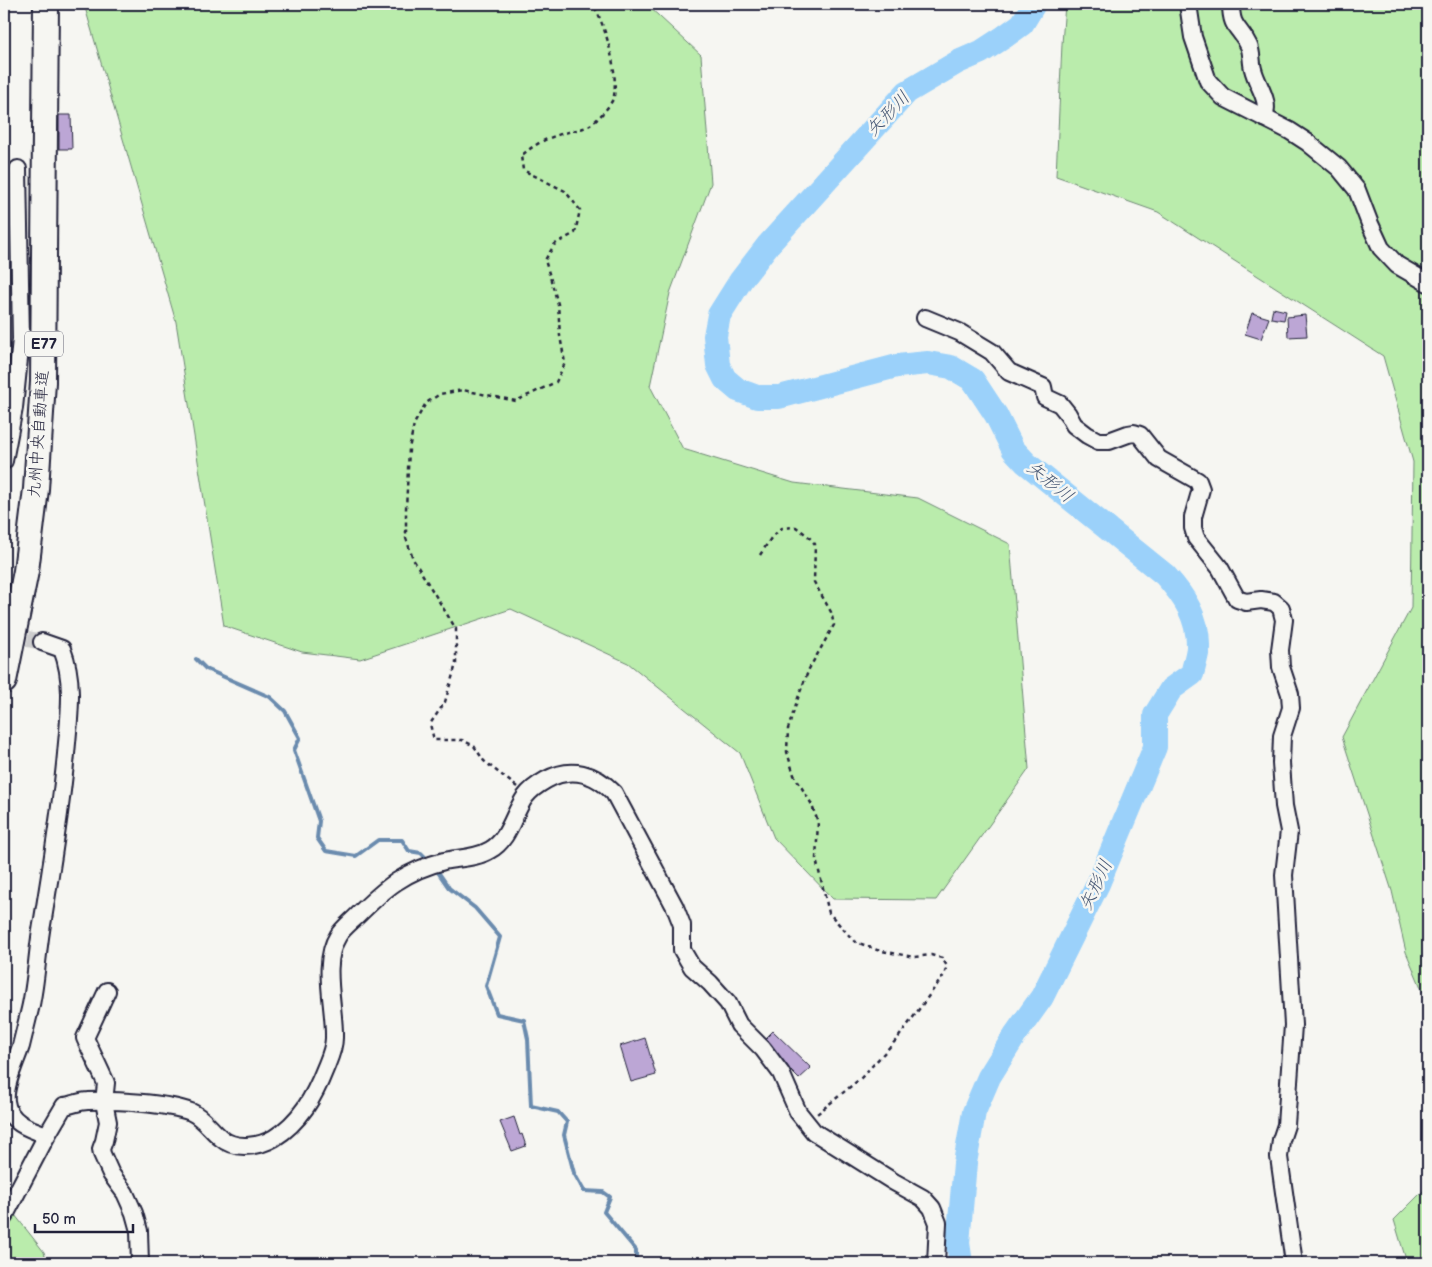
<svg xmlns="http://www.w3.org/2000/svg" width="1432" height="1267" font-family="'Balsamiq Sans','Klee One',sans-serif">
  <rect width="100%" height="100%" fill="#f6f6f2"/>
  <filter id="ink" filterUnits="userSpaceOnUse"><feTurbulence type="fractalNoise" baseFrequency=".02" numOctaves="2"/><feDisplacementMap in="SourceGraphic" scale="10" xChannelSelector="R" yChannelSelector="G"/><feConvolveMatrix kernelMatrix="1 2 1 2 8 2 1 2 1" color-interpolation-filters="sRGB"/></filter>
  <g filter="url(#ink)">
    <g fill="#baecac" stroke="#6e8774">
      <polygon points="84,4 646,4 701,55 711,183 670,293 650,386 683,449 794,483 918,498 1010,544 1029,769 936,900 833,899 774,838 740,753 628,663 511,609 360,659 302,652 224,626 176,322"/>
      <polygon points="1065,4 1428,4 1428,1004 1406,952 1392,891 1342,737 1411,608 1413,462 1383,356 1158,212 1056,176 1062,44"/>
      <polygon points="1428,1186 1428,1263 1407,1263 1394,1220"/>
      <polygon points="4,1201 44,1252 47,1263 4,1263"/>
    </g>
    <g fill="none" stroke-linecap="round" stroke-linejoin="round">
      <g stroke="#6b8bae" stroke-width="4">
        <polyline points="196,659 206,669 270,697 285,711 300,738 294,750 319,821 317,838 326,851 356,856 378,840 402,840 409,851 421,853 428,860"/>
        <polyline points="436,869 449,888 475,908 500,937 486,986 497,1014 524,1020 528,1039 531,1106 558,1112 567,1122 564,1135 574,1173 584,1191 603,1192 610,1197 604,1212 636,1250 636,1263"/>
      </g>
      <path stroke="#9bd1fa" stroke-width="24" d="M961,1263L958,1243L965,1163L974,1112L989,1077L1015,1035L1042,997L1098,884L1155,747V715L1171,689L1192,674C1194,666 1197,656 1198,648C1199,618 1184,596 1165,575L1026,463L1013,449L996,415L973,380L951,367L928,363L897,366L779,397H757L738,390L725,379L718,365L715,336L719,315L741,280L768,245L907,92L958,62L981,52L1004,37L1022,24L1034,4"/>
    </g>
    <g fill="#bca6d5" stroke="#22223b">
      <polygon points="59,115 71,115 72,149 59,149"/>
      <polygon points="1273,308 1286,311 1284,320 1271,318"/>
      <polygon points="1252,313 1269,318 1261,339 1245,334"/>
      <polygon points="1305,315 1307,336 1288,337 1287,317"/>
      <polygon points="773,1031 811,1068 799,1079 791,1071 766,1038"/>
      <polygon points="645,1038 656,1075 631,1082 620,1046"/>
      <polygon points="514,1117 520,1135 522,1134 526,1146 512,1151 500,1122"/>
    </g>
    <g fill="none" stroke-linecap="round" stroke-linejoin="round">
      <polyline stroke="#cccccd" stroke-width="16" stroke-dasharray="16 8" stroke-linecap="butt" points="4,634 42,642"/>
      <defs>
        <g id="minor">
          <polyline points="1188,4 1193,37 1208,81 1223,97 1290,131 1307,142 1339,168 1357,190 1370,224 1381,248 1397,265 1428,283"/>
          <path d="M1231,4C1231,30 1240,26 1249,46C1252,53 1251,62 1253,69C1257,86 1271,100 1264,118"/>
          <polyline points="925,318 959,332 992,352 1009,372 1043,387 1045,397 1060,404 1068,414 1074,425 1087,435 1098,441 1109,441 1128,434 1134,433 1140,435 1159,459 1198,481 1201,489 1193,517 1193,528 1196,538 1220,568 1237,599 1246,602 1261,600 1274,602 1281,608 1284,620 1280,650 1281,667 1290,694 1291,708 1282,736 1281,763 1284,806 1289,831 1284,875 1293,1025 1286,1125 1281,1140 1279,1157 1294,1263"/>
          <polyline points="4,461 14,408 21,339 18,169"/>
          <path d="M42,642L62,649C75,682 69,718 66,754C61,810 52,863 43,919C37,949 37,979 30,1009C27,1021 24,1034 21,1046C16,1061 4,1085 6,1101C8,1122 29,1129 47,1135"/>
          <polyline points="107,991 85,1038 106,1083 104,1102 108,1122 104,1141 101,1149 102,1154 111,1174 125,1193 134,1213 139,1231 140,1263"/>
          <path d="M4,1217L47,1135L64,1106C72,1105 80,1101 88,1101C114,1100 167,1103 191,1112C203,1117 211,1130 221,1138C234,1150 259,1147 274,1138C300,1122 314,1097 325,1069C329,1059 334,1049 334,1038C335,1007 321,963 338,936C342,929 351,922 357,916C385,888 405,871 444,861C459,858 477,858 490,850C509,840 513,814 525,797C530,790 539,784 546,780C571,766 595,773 614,793L675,907L682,925V950L692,967L710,983L728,1003L739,1025L763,1049L781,1073L798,1112L814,1132L894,1182L923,1198L932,1208L938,1223L936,1263"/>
        </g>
        <polyline id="highway" points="4,681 26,571 36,489 43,382 46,4"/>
      </defs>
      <use href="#minor" stroke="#22223b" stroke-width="20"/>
      <use href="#highway" stroke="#22223b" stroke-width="28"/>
      <g stroke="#22223b" stroke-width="2.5" stroke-dasharray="4 4" stroke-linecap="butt">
        <polyline points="760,555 771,538 782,528 796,527 808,536 815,544 814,582 831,612 834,625 809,669 799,695 788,729 787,752 794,775 811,803 818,822 816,859 829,913 854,941 877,950 914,957 931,955 942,958 947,966 944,975 898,1038 861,1078 817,1114"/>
        <path d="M517,787L484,761L474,746L462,740H434L430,724L445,702L456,664V629L413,559L406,538V509L409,449L414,424L426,403L440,394L463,390L516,401L556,382L565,363L560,336L558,304L545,260L555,244L575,233L580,210L565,191L523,170L521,156C536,143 549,137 568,132C575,130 584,129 590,125C597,121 613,103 614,96C618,69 606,28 593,4"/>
      </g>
      <use href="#minor" stroke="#f6f6f2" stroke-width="16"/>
      <use href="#highway" stroke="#f6f6f2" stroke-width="24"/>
    </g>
  </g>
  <g text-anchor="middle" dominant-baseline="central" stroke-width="5" stroke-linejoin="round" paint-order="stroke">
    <rect fill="#f6f6f2" stroke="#626272" stroke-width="1" x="25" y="331.5" width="38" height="25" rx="4"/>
    <g font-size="15" font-weight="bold" fill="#22223b">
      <text x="44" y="344">E77</text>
    </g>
    <g font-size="16" fill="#22223b" stroke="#f6f6f2">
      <text transform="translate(39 434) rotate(-86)">九州中央自動車道</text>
    </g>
    <g font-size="18" font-style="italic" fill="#465774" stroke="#f6f6f2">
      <text transform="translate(888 114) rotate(-46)">矢形川</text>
      <text transform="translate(1050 482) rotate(39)">矢形川</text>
      <text transform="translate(1096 885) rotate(-65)">矢形川</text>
    </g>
  </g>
  <rect width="1432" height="1267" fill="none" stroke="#f6f6f2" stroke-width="20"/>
  <rect x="10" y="10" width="1412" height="1247" fill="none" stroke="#22223b" stroke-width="2" filter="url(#ink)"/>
  <path d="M35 1224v8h98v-8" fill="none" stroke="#22223b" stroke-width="2.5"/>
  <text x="42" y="1224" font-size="15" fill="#22223b" stroke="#f6f6f2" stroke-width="4" paint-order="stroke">50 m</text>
</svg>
